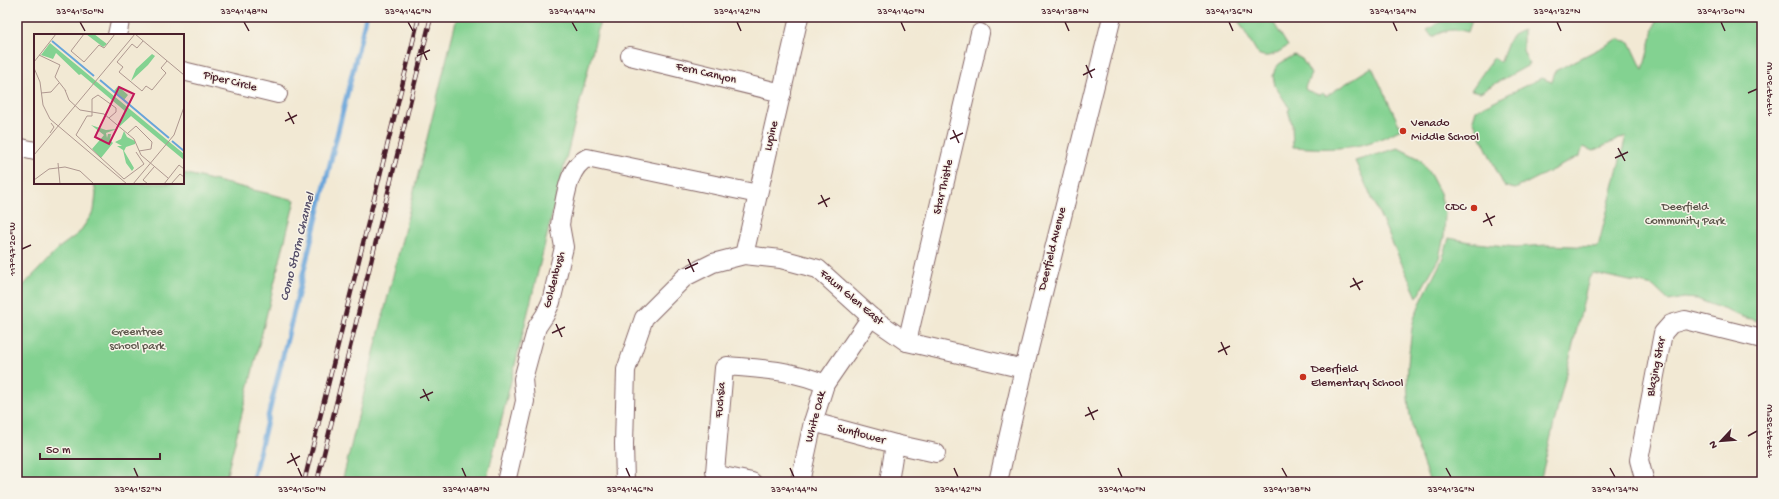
<svg xmlns="http://www.w3.org/2000/svg" width="1779" height="499" font-family="'Gochi Hand',sans-serif">
  <rect width="100%" height="100%" fill="#f7f3e8"/>
  <filter id="ink" filterUnits="userSpaceOnUse"><feTurbulence type="fractalNoise" baseFrequency=".025" numOctaves="2"/><feDisplacementMap in="SourceGraphic" scale="8" xChannelSelector="R" yChannelSelector="G"/><feConvolveMatrix kernelMatrix="1 2 1 2 8 2 1 2 1" color-interpolation-filters="sRGB"/></filter>
  <filter id="wash" filterUnits="userSpaceOnUse"><feTurbulence type="fractalNoise" baseFrequency=".012" numOctaves="4" result="noise"/><feDisplacementMap in="SourceGraphic" scale="16" xChannelSelector="R" yChannelSelector="G"/><feGaussianBlur stdDeviation="0.9" result="paint"/><feColorMatrix in="noise" values="0 0 0 0 0 0 0 0 0 0 0 0 0 0 0 0 0 1.4 0 .05"/><feComposite in="paint" operator="in"/></filter>
  <g filter="url(#wash)">
    <rect width="100%" height="100%" fill="#f2e9d4"/>
    <g fill="#83d291" stroke="#66785e">
      <polygon points="457,17 601,17 486,482 342,482"/>
      <path d="M1236,17H1270L1288,46C1278,52 1269,60 1258,54Z"/>
      <path d="M1448,17H1458L1472,20L1468,32C1455,28 1444,30 1432,37L1427,30Z"/>
      <path d="M1657,17H1762V322L1743,317L1697,299L1683,298L1669,301L1653,286L1593,273L1589,278L1540,482H1430C1411,434 1404,404 1409,352C1411,340 1411,327 1415,316C1425,288 1443,266 1449,238L1476,243L1516,247L1547,245L1598,247L1626,136L1593,151L1583,147L1580,156L1515,189L1504,186L1473,120L1476,110L1541,78L1552,82L1555,71L1618,39L1630,42L1643,70Z"/>
      <polygon points="1523,30 1523,50 1529,65 1480,92 1471,90 1494,57 1499,62 1501,61 1509,40 1513,35"/>
      <path d="M1294,55L1302,59L1311,74L1305,87L1306,90L1319,95L1323,93L1326,96L1372,67L1401,129C1363,150 1335,150 1293,147L1292,124L1288,110L1290,109L1275,86L1273,76L1275,69L1279,64Z"/>
      <polygon points="1398,148 1420,159 1431,176 1440,193 1445,214 1444,236 1439,258 1417,297 1355,161"/>
      <polygon points="183,173 295,200 225,482 17,482 17,307 21,288 60,247 79,233 94,211 96,194 94,183 183,183"/>
    </g>
    <g fill="none" stroke-linecap="round" stroke-linejoin="round">
      <polyline stroke="#69a5da" stroke-width="5" points="252,482 366,17"/>
    </g>
  </g>
  <g filter="url(#ink)">
    <g fill="none" stroke-linecap="round" stroke-linejoin="round">
      <defs>
        <g id="minor">
          <polyline points="117,35 121,17"/>
          <polyline points="630,56 782,93"/>
          <polyline points="183,71 278,94"/>
          <polyline points="17,147 35,151"/>
          <polyline points="744,255 799,17"/>
          <polyline points="907,342 980,33"/>
          <polyline points="813,422 895,444 889,482"/>
          <polyline points="895,444 936,453"/>
          <path d="M506,482L525,401L523,379L537,327L545,315L551,302L564,247L560,225L561,218C566,198 567,168 587,158L758,194"/>
          <polyline points="625,482 624,444 626,370 644,318 685,277 713,263 744,255 781,259 818,269 871,317 907,342 1024,369"/>
          <path d="M752,482L718,475L715,472L724,368L727,366C761,369 793,370 825,384"/>
          <polyline points="800,482 813,422 825,384 871,317"/>
          <polyline points="998,482 1024,369 1112,17"/>
          <polyline points="1645,482 1639,460 1663,333 1671,324 1685,320 1762,339"/>
        </g>
      </defs>
      <use href="#minor" stroke="#856666" stroke-width="20"/>
      <use href="#minor" stroke="#fff" stroke-width="18"/>
      <defs>
        <g id="rail">
          <polyline points="304,482 419,17"/>
          <polyline points="317,482 431,17"/>
        </g>
      </defs>
      <use href="#rail" stroke="#4a1f2b" stroke-width="4.5"/>
      <use href="#rail" stroke="#f7f3e8" stroke-width="3" stroke-dasharray="9" stroke-linecap="butt"/>
    </g>
  </g>
  <path fill="none" stroke="#4a1f2b" stroke-width="1.5" d="M80,22L85,31M244,22L249,31M408,22L413,31M572,22L577,31M737,22L741,31M901,22L905,31M1065,22L1069,31M1229,22L1233,31M1393,22L1397,31M1557,22L1561,31M1721,22L1725,31M421,47L427,60M417,56L430,50M1086,65L1092,78M1083,75L1095,69M1748,93L1757,89M288,112L294,124M285,121L297,115M953,130L959,143M950,139L963,133M1618,148L1625,161M1615,158L1628,152M821,195L827,207M818,204L830,198M1486,213L1492,226M1483,222L1495,216M22,249L31,245M688,259L694,272M685,269L698,263M1353,278L1360,290M1350,287L1363,281M556,324L562,337M552,333L565,327M1221,342L1227,355M1218,352L1230,346M423,389L429,401M420,398L433,392M1088,407L1094,420M1085,416L1098,410M1748,436L1757,431M291,453L297,466M287,463L300,456M134,468L138,477M298,468L302,477M462,468L466,477M626,468L630,477M790,468L794,477M954,468L958,477M1118,468L1122,477M1282,468L1287,477M1446,468L1451,477M1610,468L1615,477"/>
  <g fill="#c8321e" stroke="#f7f3e8" stroke-width="1.5">
    <circle cx="1403" cy="131" r="4"/>
    <circle cx="1474" cy="208" r="4"/>
    <circle cx="1303" cy="377" r="4"/>
  </g>
  <g text-anchor="middle" dominant-baseline="central" stroke-width="3" stroke-linejoin="round" paint-order="stroke">
    <g font-size="12" fill="#4a1f2b" stroke="#f7f3e8">
      <text transform="translate(706 74) rotate(13)">Fern Canyon</text>
      <text transform="translate(230 82) rotate(14)">Piper Circle</text>
      <text transform="translate(772 136) rotate(-77)">Lupine</text>
      <text transform="translate(944 187) rotate(-77)">Star Thistle</text>
      <text transform="translate(1053 249) rotate(-76)">Deerfield Avenue</text>
      <text transform="translate(555 280) rotate(-75)">Goldenbush</text>
      <text transform="translate(851 298) rotate(40)">Fawn Glen East</text>
      <text transform="translate(1657 367) rotate(-79)">Blazing Star</text>
      <text transform="translate(721 400) rotate(-85)">Fuchsia</text>
      <text transform="translate(816 417) rotate(-75)">White Oak</text>
      <text transform="translate(861 435) rotate(15)">Sunflower</text>
    </g>
    <g font-size="12" fill="#4a1f2b" stroke="#f7f3e8" text-anchor="start">
      <text x="1411" y="124">Venado<tspan x="1411" dy="14">Middle School</tspan></text>
      <text x="1466" y="208" text-anchor="end">CDC</text>
      <text x="1311" y="370">Deerfield<tspan x="1311" dy="14">Elementary School</tspan></text>
    </g>
    <g font-size="12" fill="#5b554a" stroke="#f7f3e8">
      <text x="1685" y="208">Deerfield<tspan x="1685" dy="14">Community Park</tspan></text>
      <text x="137" y="333">Greentree<tspan x="137" dy="14">school park</tspan></text>
    </g>
    <g font-size="13" font-style="italic" fill="#554e68" stroke="#f7f3e8">
      <text transform="translate(298 247) rotate(-76)">Como Storm Channel</text>
    </g>
  </g>
  <g transform="translate(34 34)">
    <rect width="150" height="150" fill="#f2e9d4"/>
    <path d="M52,0H60L73,10L69,13ZM16,9L150,120V126L97,82L86,92L84,90L92,78L47,40L45,41L22,19L19,25L7,21ZM118,20L121,22L114,31L97,47L102,35ZM84,52L94,61L90,66L80,57ZM57,91L72,96L83,95L72,99L73,104L74,100H77L76,106L79,109L67,124L58,115L70,101ZM90,97L93,103L101,107V110L92,113L90,117L100,134L98,137L92,129L89,116L83,112H88L81,108L87,105Z" fill="#83d291"/>
    <path fill="none" stroke="#69a5da" stroke-width="2" d="M18,7L60,42M66,46L135,104M138,107L150,117"/>
    <path fill="none" stroke="#af9890" stroke-width="1" d="M50,0L37,17L50,28L65,11L70,14L81,0M101,0L150,41M109,7L103,14L98,10L83,28L89,33L85,38L108,57L112,52L118,56L132,39L127,34L133,27M5,21L26,31L21,43L32,57M0,28L22,0M0,34L6,48L9,71L16,85L93,150M31,56L35,66L46,76L70,80L100,105L107,121L134,144M7,59L17,58L25,49M58,82H53L42,101L90,145L110,130L102,118M58,82V65L64,61L82,74V78L75,84M16,99L20,93L17,89M94,99L102,92L118,108L117,115L105,117M0,121L101,0M24,129L26,150M0,146L15,135L31,133L46,137L60,150M99,150L140,101L150,73M114,150L109,146L120,133M130,150L145,131L150,135M137,150L146,140L150,143"/>
    <path fill="#c2185b" fill-opacity="0.15" stroke="#c2185b" stroke-width="2" d="M85,53L100,60L75,110L61,103Z"/>
    <rect width="150" height="150" fill="none" stroke="#4a1f2b" stroke-width="2"/>
  </g>
  <rect width="1779" height="499" fill="none" stroke="#f7f3e8" stroke-width="44"/>
  <g transform="translate(1721 441) rotate(244)" stroke="#f7f3e8" stroke-width="3" paint-order="stroke">
  <path d="M0-3L7 15L0 10L-7 15Z" fill="#4a1f2b"/>
  <text y="-6" font-size="11" font-weight="bold" text-anchor="middle" fill="#4a1f2b">N</text>
  </g>
  <path d="M40 453v6h120v-6" fill="none" stroke="#4a1f2b" stroke-width="2"/>
  <text x="46" y="453" font-size="12" fill="#4a1f2b" stroke="#f7f3e8" stroke-width="3" paint-order="stroke">50 m</text>
  <rect x="22" y="22" width="1735" height="455" fill="none" stroke="#4a1f2b" stroke-width="1.5"/>
  <g font-size="10" text-anchor="middle" fill="#4a1f2b">
    <text x="80" y="14">33°41'50"N</text>
    <text x="244" y="14">33°41'48"N</text>
    <text x="408" y="14">33°41'46"N</text>
    <text x="572" y="14">33°41'44"N</text>
    <text x="737" y="14">33°41'42"N</text>
    <text x="901" y="14">33°41'40"N</text>
    <text x="1065" y="14">33°41'38"N</text>
    <text x="1229" y="14">33°41'36"N</text>
    <text x="1393" y="14">33°41'34"N</text>
    <text x="1557" y="14">33°41'32"N</text>
    <text x="1721" y="14">33°41'30"N</text>
    <text transform="translate(1768 89) rotate(-90)" y="4">117°47'30"W</text>
    <text transform="translate(11 249) rotate(-90)" y="4">117°47'20"W</text>
    <text transform="translate(1768 431) rotate(-90)" y="4">117°47'35"W</text>
    <text x="138" y="492">33°41'52"N</text>
    <text x="302" y="492">33°41'50"N</text>
    <text x="466" y="492">33°41'48"N</text>
    <text x="630" y="492">33°41'46"N</text>
    <text x="794" y="492">33°41'44"N</text>
    <text x="958" y="492">33°41'42"N</text>
    <text x="1122" y="492">33°41'40"N</text>
    <text x="1287" y="492">33°41'38"N</text>
    <text x="1451" y="492">33°41'36"N</text>
    <text x="1615" y="492">33°41'34"N</text>
  </g>
</svg>
